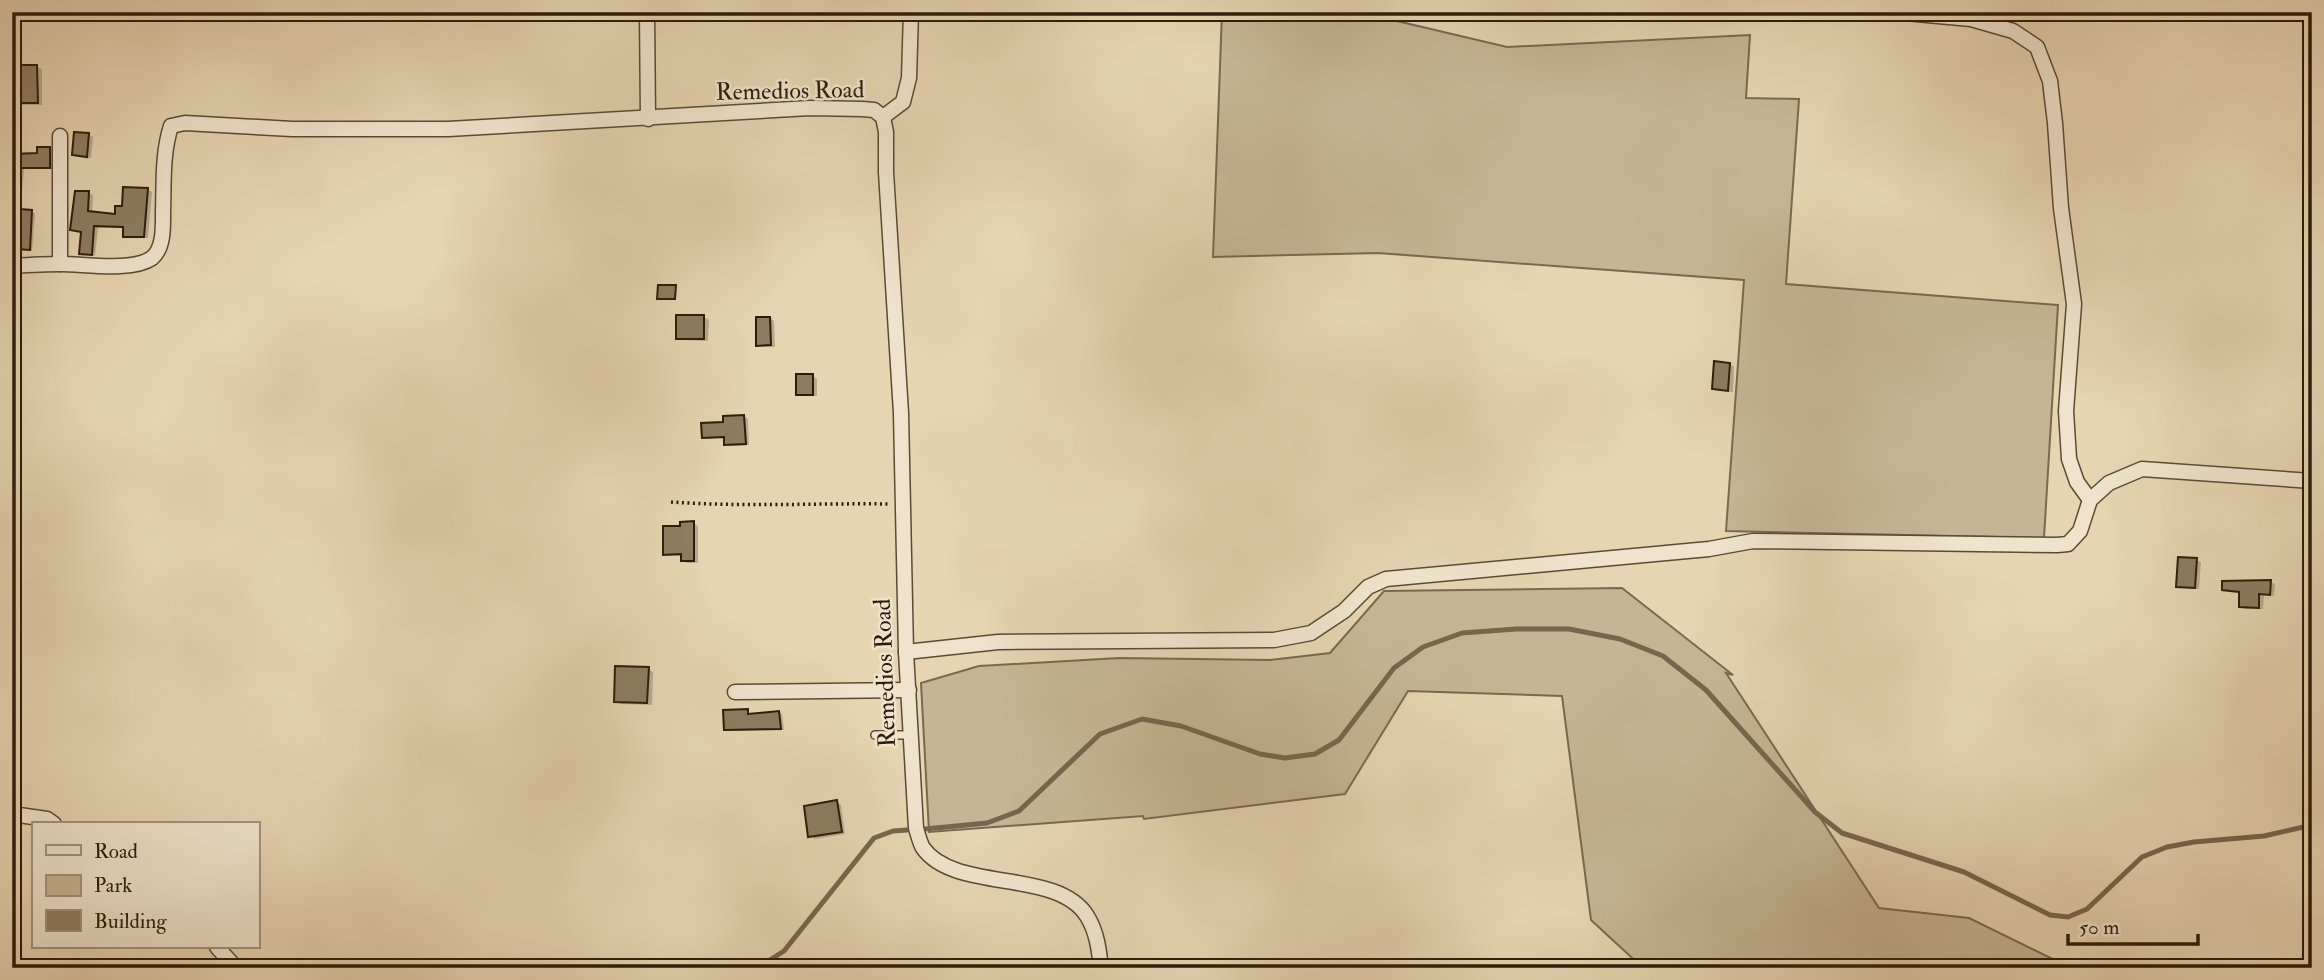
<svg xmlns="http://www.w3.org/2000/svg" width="2324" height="980" font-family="'IM FELL Double Pica',serif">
  <rect width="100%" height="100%" fill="#e6d4b2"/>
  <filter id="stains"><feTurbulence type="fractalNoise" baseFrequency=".00286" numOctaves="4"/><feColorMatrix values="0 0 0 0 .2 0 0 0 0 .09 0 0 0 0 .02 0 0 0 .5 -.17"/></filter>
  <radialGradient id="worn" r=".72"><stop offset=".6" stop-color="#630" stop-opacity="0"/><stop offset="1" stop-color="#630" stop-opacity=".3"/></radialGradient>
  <g fill="#c6b595" stroke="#796950" stroke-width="2">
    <polygon points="1222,12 1382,12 1380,17 1507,47 1750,35 1746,98 1799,99 1786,284 2058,305 2044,538 1726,531 1744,280 1378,253 1213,257"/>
    <polygon points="1622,588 1733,675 1726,673 1879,908 1969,918 2071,968 1643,968 1591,920 1562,696 1408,691 1345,794 1144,819 1143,816 929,832 921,683 979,666 1119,658 1270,660 1330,653 1384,591"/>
  </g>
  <g fill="#0003">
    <polygon points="37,67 42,69 42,105 19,105 14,102"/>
    <polygon points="88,134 93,137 91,158 78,157 74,154"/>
    <polygon points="50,148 53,150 53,169 24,169 22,192 12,192 12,156 39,155"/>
    <polygon points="124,189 148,190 152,192 148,238 129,238 125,236 125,228 98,228 95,256 81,253 82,232 72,229 89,193 93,195 92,214 117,216 123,208"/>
    <polygon points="12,210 35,213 32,251 12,249"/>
    <polygon points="704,317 709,320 708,341 682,340 677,338"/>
    <polygon points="770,318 774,321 775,347 763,347 758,345"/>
    <polygon points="1730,364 1734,367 1733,392 1718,391 1713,389"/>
    <polygon points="813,376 817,379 817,396 803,396 798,394"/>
    <polygon points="744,416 748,419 749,445 730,446 726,444 726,438 707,439 703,437 725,424"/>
    <polygon points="693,523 698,526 698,563 687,563 682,560 682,556 669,556 665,554 682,528"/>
    <polygon points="2196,560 2201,562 2199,589 2183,588 2178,586"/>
    <polygon points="2270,582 2275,584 2274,596 2264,595 2263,609 2245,609 2240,606 2241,593 2224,589"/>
    <polygon points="648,669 653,672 652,705 620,704 616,701"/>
    <polygon points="748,711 751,715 779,712 782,714 784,730 729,731 725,729"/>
    <polygon points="836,802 841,805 845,834 815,839 810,836"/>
  </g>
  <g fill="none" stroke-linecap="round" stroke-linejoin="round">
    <g stroke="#76664d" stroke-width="5">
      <polyline points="925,829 987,823 1019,811 1100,734 1142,719 1181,726 1260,754 1285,758 1315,754 1339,740 1394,668 1423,647 1462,633 1516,629 1569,629 1620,639 1663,656 1706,690 1815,812 1842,833 1964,872 2050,915 2068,917 2087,909 2142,857 2167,847 2194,842 2264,836 2312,825"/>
      <polyline points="751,968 762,965 784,951 874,838 893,831 907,830"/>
    </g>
  </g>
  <g fill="#8d7c61" stroke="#2c1d0a" stroke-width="2">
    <polygon points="12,65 37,65 38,103 12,103"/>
    <polygon points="74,132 89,133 87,157 72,155"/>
    <polygon points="37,147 50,147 50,168 12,168 12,154 37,153"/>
    <polygon points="123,187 148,188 144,237 123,237 123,227 94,226 92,255 79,254 81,232 70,230 75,191 89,191 88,211 115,214 115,206 122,206"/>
    <polygon points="19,209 32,210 30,250 16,249"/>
    <polygon points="658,285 676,285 675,299 657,299"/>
    <rect x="676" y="315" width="28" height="24"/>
    <polygon points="756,317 770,317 771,345 756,346"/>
    <polygon points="1714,361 1730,363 1728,391 1712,389"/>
    <rect x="796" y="374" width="17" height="21"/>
    <polygon points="744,415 746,444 724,445 724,437 702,438 701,423 723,422 723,416"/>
    <polygon points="694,521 694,561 681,561 681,554 663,555 663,526 680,526 680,522"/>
    <polygon points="2178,557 2197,558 2195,588 2176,587"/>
    <polygon points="2271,580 2270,595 2259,594 2259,608 2239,607 2239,592 2222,590 2222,581"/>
    <polygon points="615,666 649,667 647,703 614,702"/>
    <polygon points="748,709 748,714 779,711 781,729 724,730 723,710"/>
    <polygon points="837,800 842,832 808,837 804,806"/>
  </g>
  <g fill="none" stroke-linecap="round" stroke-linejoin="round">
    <defs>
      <polyline id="service" points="875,735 911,735"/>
      <g id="minor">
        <polyline points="647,12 648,119"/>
        <polyline points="1894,12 1971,19 2013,31 2037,47 2050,81 2055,123 2061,208 2074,304 2066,411 2069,459 2077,482 2090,500"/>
        <polyline points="883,117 903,102 909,78 911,12"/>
        <polyline points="60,264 60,136"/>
        <path d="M12,266C28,265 45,264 61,264C85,264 132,272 152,258C164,248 163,227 163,212C164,184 162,154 171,126L185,123L292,129H448L810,108L862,109L874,110L883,117L886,132V172L901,413L906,652L916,828C918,835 920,843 923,848C955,893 1057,868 1087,916C1097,932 1099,950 1101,968"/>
        <polyline points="906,652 998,642 1274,640 1311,633 1344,611 1368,587 1386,579 1709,549 1753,541 2057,545 2068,544 2080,531 2090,500 2109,483 2142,469 2312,481"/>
        <polyline points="735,692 909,690"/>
        <polyline points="12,814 47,819 54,824"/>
        <polyline points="217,947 236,968"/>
      </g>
    </defs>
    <use href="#service" stroke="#5a4b34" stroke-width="10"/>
    <use href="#minor" stroke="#5a4b34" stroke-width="17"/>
    <path stroke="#2c1d0a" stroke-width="3.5" stroke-dasharray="2 3.5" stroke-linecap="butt" d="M671,502C743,507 817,503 890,504"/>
    <use href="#service" stroke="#efe3cd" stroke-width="7"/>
    <use href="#minor" stroke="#efe3cd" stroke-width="14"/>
  </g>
  <g text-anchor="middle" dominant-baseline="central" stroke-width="5" stroke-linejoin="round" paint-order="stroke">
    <g font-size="24" fill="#2c1d0a" stroke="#efe3cd">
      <text transform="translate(790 91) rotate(-1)">Remedios Road</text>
      <text transform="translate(885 673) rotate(-92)">Remedios Road</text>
    </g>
  </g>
  <rect width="2324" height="980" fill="none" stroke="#e6d4b2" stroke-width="42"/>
  <rect x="14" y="14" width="2296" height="952" fill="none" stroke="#2c1d0a" stroke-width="3.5"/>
  <rect x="21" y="21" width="2282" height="938" fill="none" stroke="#2c1d0a" stroke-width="2"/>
  <rect x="32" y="822" width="228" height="126" fill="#efe3cd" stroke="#a1947f" stroke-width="2"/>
  <rect x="46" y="845" width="35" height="10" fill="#efe3cd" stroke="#a1947f" stroke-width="2"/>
  <text x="94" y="858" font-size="21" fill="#2c1d0a">Road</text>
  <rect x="46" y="875" width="35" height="21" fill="#c6b595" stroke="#a1947f" stroke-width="2"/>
  <text x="94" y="892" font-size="21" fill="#2c1d0a">Park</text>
  <rect x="46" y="910" width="35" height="21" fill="#8d7c61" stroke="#a1947f" stroke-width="2"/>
  <text x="94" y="928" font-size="21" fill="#2c1d0a">Building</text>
  <path d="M2068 934v10h130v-10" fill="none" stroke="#2c1d0a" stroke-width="3.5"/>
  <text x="2079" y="934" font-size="21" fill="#2c1d0a" stroke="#efe3cd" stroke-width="5" paint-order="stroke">50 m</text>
  <rect width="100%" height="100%" filter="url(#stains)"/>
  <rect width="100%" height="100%" fill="url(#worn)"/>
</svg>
